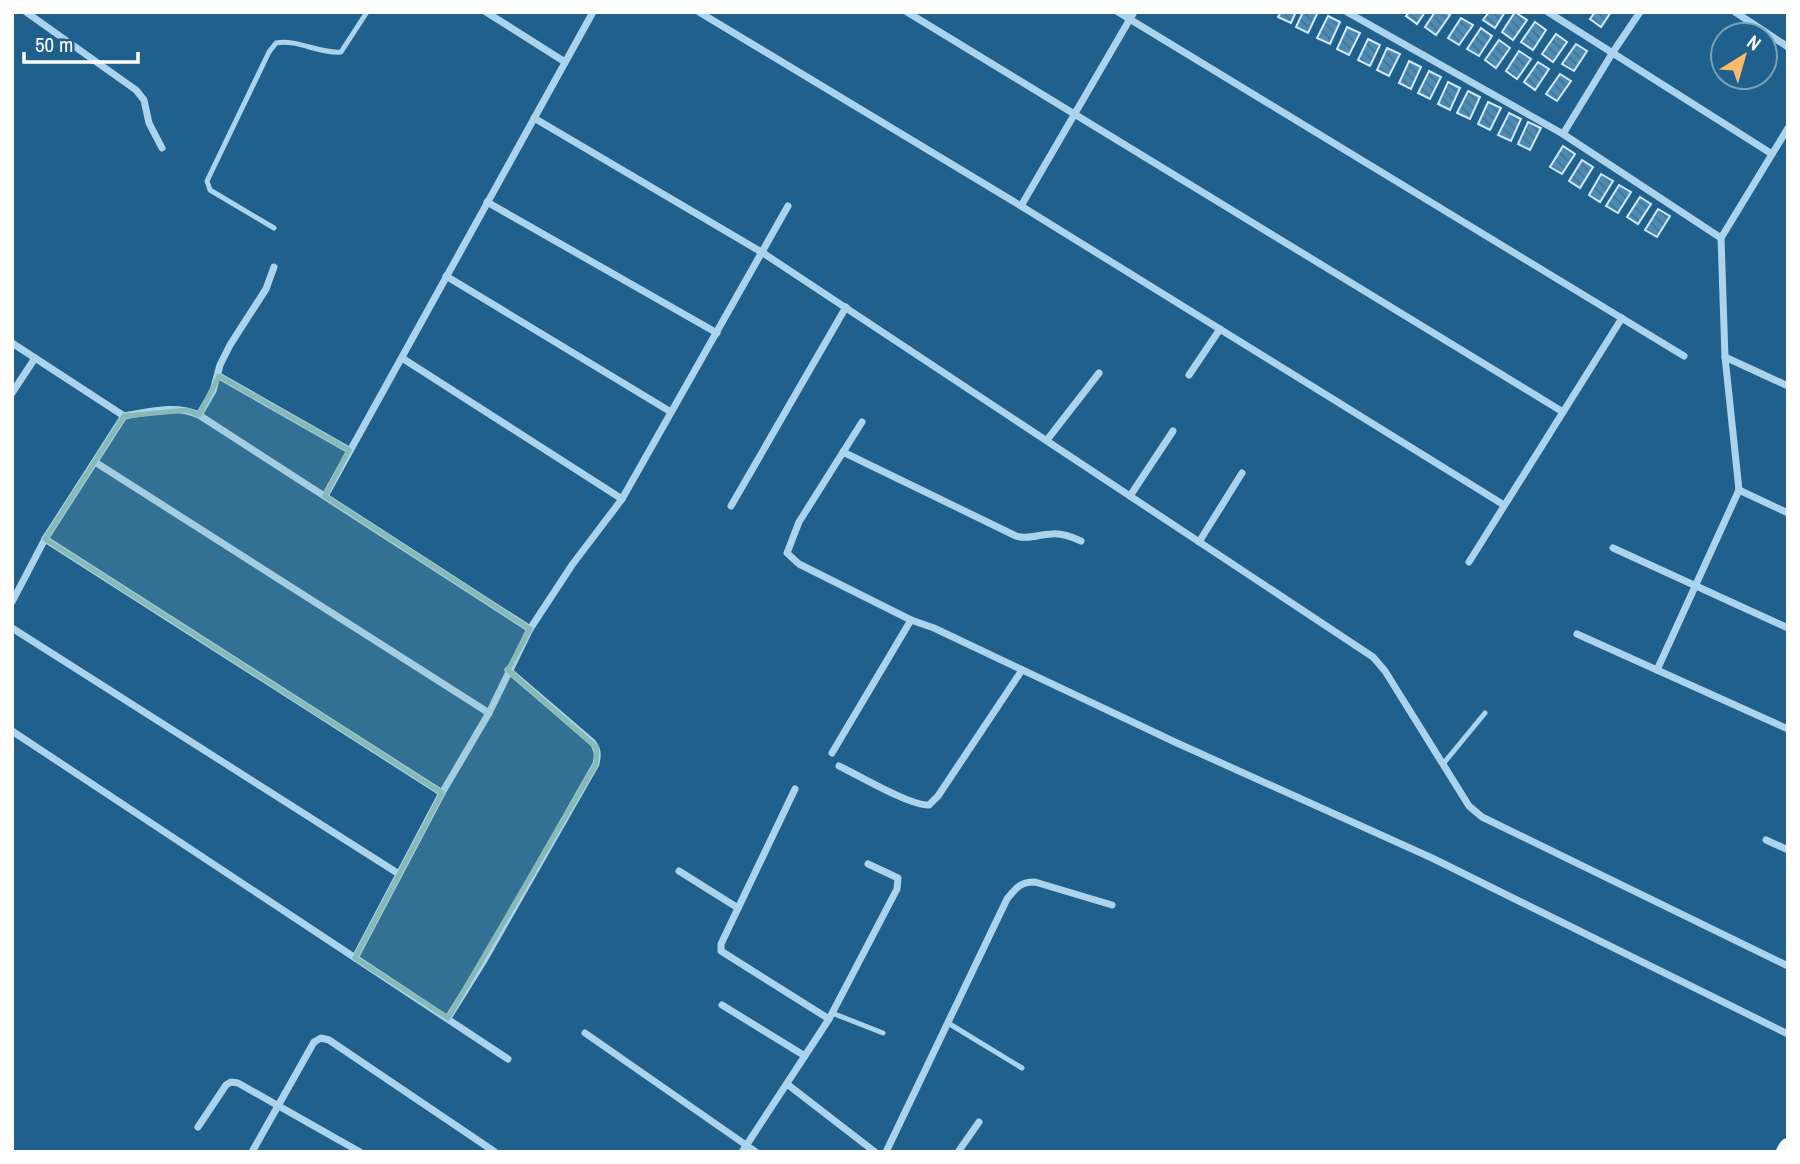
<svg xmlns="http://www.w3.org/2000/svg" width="1800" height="1164" font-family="'Archivo Narrow',sans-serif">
  <defs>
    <pattern id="building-back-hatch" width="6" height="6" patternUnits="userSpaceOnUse" patternTransform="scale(1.75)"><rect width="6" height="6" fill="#4b8cb6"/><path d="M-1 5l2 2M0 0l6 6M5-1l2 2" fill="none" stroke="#4b728c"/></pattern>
  </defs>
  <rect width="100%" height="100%" fill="#1f608c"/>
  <g fill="url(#building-back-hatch)" stroke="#d1e9f9" stroke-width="2">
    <polygon points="1281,12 1296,12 1291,23 1278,17"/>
    <polygon points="1303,12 1318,12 1308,33 1296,27"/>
    <polygon points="1409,12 1425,12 1417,24 1406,16"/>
    <polygon points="1435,12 1446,12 1450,15 1436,35 1425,27"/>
    <polygon points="1489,12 1505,12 1495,28 1483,20"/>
    <polygon points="1515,12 1527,20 1513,40 1502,32"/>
    <polygon points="1595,12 1611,12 1601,27 1590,19"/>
    <polygon points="1328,16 1340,22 1330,44 1317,38"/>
    <polygon points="1461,18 1473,25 1459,45 1448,38"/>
    <polygon points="1535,22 1546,30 1533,50 1521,42"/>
    <polygon points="1347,27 1360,33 1349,55 1337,49"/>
    <polygon points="1481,28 1492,36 1479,56 1467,49"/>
    <polygon points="1556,34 1567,42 1553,62 1542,54"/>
    <polygon points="1368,39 1380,45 1370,66 1358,60"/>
    <polygon points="1499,40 1510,48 1496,68 1485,60"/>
    <polygon points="1576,44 1587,51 1574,71 1562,64"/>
    <polygon points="1387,48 1400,54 1389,76 1377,70"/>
    <polygon points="1519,51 1531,59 1517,79 1506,71"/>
    <polygon points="1409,61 1421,67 1411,89 1399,83"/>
    <polygon points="1538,62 1549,69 1535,90 1524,82"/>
    <polygon points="1429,71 1441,77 1430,99 1418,93"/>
    <polygon points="1560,74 1571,81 1557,101 1546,94"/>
    <polygon points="1448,82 1460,88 1450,110 1438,104"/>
    <polygon points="1468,91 1480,97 1470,119 1457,113"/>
    <polygon points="1488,102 1501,108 1490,130 1478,124"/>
    <polygon points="1509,113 1521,119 1511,141 1498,135"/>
    <polygon points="1528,122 1541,128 1530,150 1518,144"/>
    <polygon points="1563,146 1575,154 1562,174 1550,167"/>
    <polygon points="1582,160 1593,167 1580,188 1569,181"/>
    <polygon points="1601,174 1613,181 1600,202 1589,195"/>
    <polygon points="1619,185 1631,192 1618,213 1606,206"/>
    <polygon points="1640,197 1651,204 1638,224 1627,217"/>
    <polygon points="1658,209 1670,216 1657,237 1645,230"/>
  </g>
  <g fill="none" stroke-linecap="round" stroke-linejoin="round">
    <g stroke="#acd3ec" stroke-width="5">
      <path d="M274,228L210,190L207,181L269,52L276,43C298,39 319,54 341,52L367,12"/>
      <polyline points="1443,764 1485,713"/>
      <polyline points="832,1013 883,1033"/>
      <polyline points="948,1023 1022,1068"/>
    </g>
    <g stroke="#acd3ec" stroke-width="7">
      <polyline points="26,12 136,90 144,100 149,123 162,148"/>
      <polyline points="486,12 565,62"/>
      <polyline points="699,12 1021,206 1504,505"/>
      <polyline points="907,12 1563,412"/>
      <polyline points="1118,12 1684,356"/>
      <polyline points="1347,12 1563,134 1721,238 1725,357 1739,490 1657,670"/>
      <polyline points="1548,12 1772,154"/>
      <polyline points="1735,12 1788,47"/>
      <polyline points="534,118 763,253 1373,657 1385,671 1469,806 1482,817 1788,966"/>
      <polyline points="1563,134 1613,52 1640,12"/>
      <polyline points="487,202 717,333"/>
      <polyline points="1021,206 1134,12"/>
      <polyline points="1721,238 1788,128"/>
      <polyline points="446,276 671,412"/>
      <polyline points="12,343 124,416"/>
      <polyline points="1725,357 1788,386"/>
      <polyline points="402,358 622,499"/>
      <polyline points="1189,375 1220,329"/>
      <polyline points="219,376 349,450"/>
      <polyline points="12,393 35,358"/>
      <polyline points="199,415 213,391 220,365 230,345 266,289 274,267"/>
      <polyline points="862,422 799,522 787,553 799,564 911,620"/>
      <polyline points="1047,440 1099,373"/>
      <path d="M843,452L1016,536C1029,540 1039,534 1052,534C1062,533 1072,537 1081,541"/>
      <polyline points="95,462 489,713"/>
      <polyline points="1739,490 1788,513"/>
      <polyline points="325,496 593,12"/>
      <polyline points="1130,496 1173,431"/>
      <polyline points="731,506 846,307"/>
      <polyline points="45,539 442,793"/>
      <polyline points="1199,542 1242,473"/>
      <polyline points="1613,548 1788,628"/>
      <polyline points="1469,562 1622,318"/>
      <path d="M12,602L45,539L124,416C149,412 175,404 199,415L530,629"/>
      <polyline points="12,628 399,874"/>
      <polyline points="1577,634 1788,729"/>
      <polyline points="12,731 508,1059"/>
      <polyline points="832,753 911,620 934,628 1177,743 1432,858 1788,1034"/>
      <path d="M839,766C858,775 910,806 929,805L938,796L1022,670"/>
      <polyline points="795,789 721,944 721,951 829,1019"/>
      <polyline points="1766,840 1788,850"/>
      <polyline points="679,871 738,908"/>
      <polyline points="355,958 442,793 489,713 530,629 572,565 622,499 788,206"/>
      <polyline points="722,1005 805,1056"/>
      <path d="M448,1018L483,962L596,764C598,755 598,749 592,742L508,670"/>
      <polyline points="585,1033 756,1152"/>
      <polyline points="787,1084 875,1152"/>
      <polyline points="198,1127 226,1085 231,1082 238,1083 360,1152"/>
      <polyline points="252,1152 314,1042 321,1038 329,1040 495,1152"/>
      <polyline points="742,1152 829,1019 897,889 898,878 868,864"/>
      <path d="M886,1152L1007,899C1016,888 1020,882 1035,882L1112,905"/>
      <polyline points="958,1152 979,1122"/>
    </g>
    <polyline stroke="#f1f9ff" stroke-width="18" points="1785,1152 1788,1147"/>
  </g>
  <path fill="#87bab6" fill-opacity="0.2" stroke="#87bab6" stroke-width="5" stroke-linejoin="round" d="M219,376L349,450L325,496L530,629L508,670L597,748L596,764L448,1018L355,958L442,793L45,539L124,416L187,410L199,415Z"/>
  <rect width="1800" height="1164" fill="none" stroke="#ffffff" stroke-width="28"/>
  <g transform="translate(1744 56) rotate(37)"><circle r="33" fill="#1f608c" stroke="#79a0ba" stroke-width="2"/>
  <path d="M0-5L12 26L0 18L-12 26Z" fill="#fabb6c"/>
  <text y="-10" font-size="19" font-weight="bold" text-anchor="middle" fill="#ffffff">N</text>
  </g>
  <path d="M24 52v10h114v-10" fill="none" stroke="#ffffff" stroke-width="3.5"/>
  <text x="35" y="52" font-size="21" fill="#ffffff" stroke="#1f608c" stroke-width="5" paint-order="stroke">50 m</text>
</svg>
